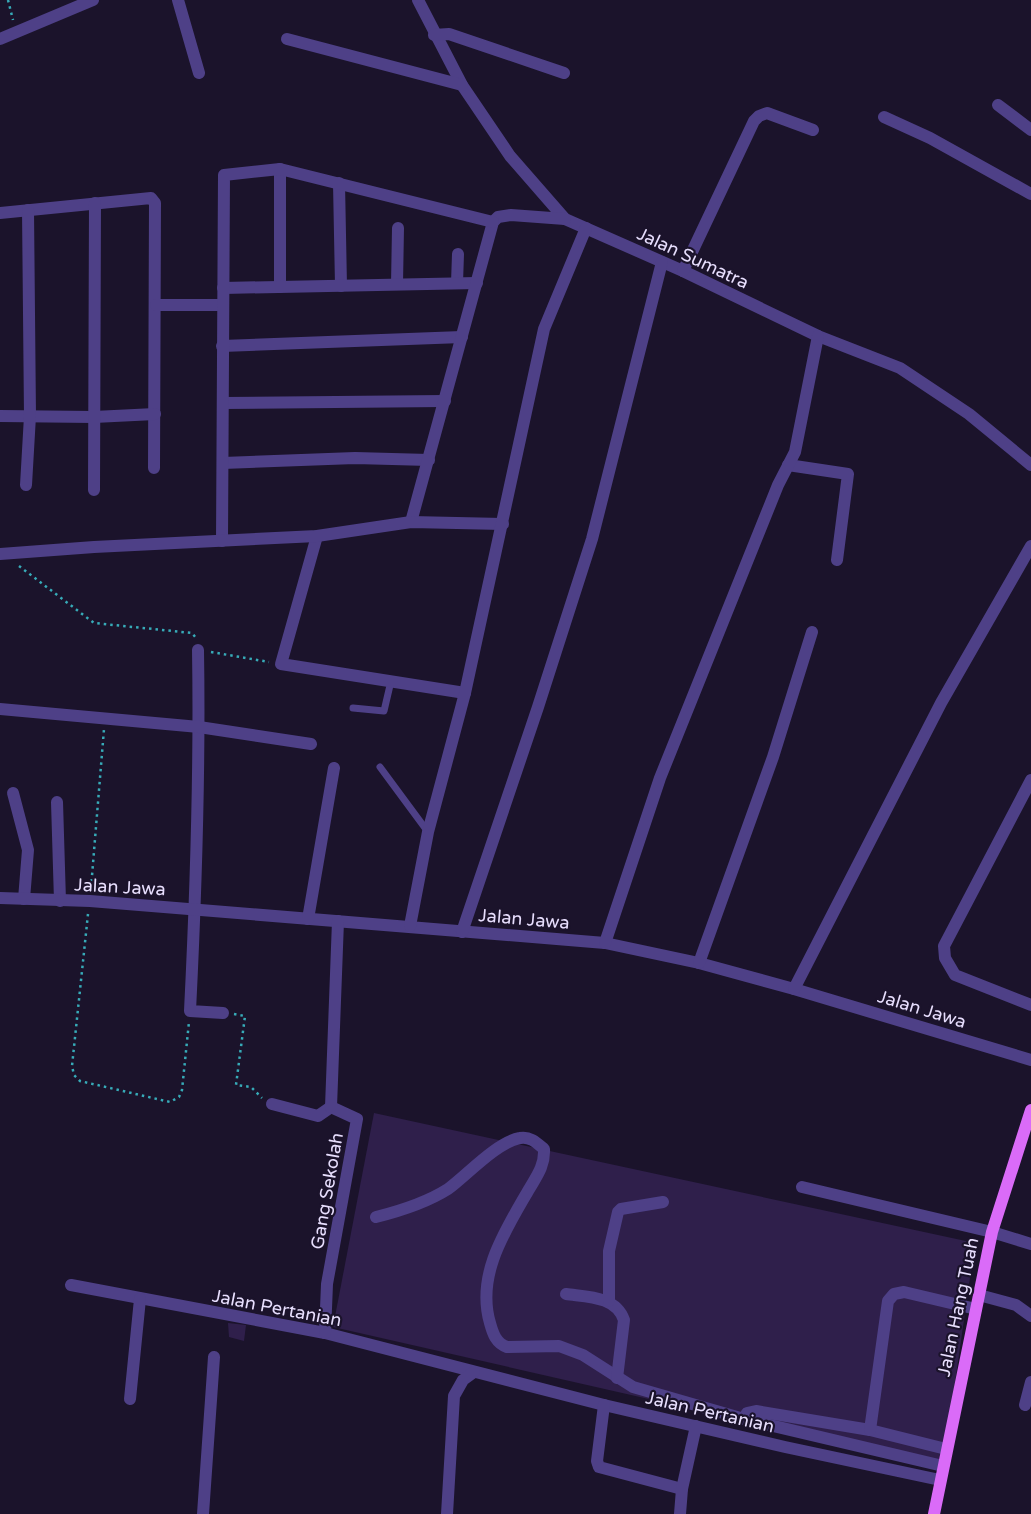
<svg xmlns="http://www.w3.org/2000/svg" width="1031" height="1514" font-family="'Varela Round',sans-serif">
  <rect width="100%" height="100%" fill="#1b132b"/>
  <g fill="#2f1f4b">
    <polygon points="374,1113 975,1243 943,1466 333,1327"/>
    <polygon points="228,1323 246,1325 244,1341 229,1337"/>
  </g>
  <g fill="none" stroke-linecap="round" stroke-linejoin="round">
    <g stroke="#37abb8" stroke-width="2.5" stroke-dasharray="2.5 4" stroke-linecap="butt">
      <polyline points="8,0 13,20"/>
      <polyline points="19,566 94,623 192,633 196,638"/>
      <polyline points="211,652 269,662"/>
      <polyline points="91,888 104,729"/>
      <polyline points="88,914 72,1066 74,1075 80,1081 170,1102 179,1097 182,1090 189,1022"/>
      <polyline points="234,1014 245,1016 236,1085 251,1087 262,1098"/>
    </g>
    <g stroke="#4e4087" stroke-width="7">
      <polyline points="353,708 384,711 391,681"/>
      <polyline points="380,767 428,832"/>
    </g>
    <g stroke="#4e4087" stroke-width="12">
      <polyline points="178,0 199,73"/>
      <polyline points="418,0 462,85 510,156 565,219 683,271 818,336 900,368 969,414 1031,465"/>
      <polyline points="434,35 449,34 564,73"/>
      <polyline points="0,39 93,0"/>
      <polyline points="287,39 462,85"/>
      <polyline points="998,105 1031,130"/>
      <polyline points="884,117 930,138 1031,194"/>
      <polyline points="280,169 280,287"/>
      <polyline points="339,183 341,286"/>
      <polyline points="0,213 151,198 155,203 154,468"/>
      <polyline points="683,271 754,121 759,116 767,113 813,130"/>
      <polyline points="457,283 458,254"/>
      <polyline points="397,284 398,228"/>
      <polyline points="223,288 477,283"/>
      <polyline points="156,305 223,305"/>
      <polyline points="222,346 462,337"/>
      <polyline points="223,403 445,401"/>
      <polyline points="0,416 94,417 155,414"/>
      <polyline points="223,463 355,458 429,460"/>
      <polyline points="788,465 848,474 837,560"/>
      <polyline points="26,485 30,416 28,210"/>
      <polyline points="94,490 95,203"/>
      <polyline points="411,522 493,222 498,217 511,215 565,219"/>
      <polyline points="317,536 281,664 465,693"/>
      <polyline points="222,541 224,175 280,169 493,222"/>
      <polyline points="0,554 94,547 317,536 411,522 503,524"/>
      <path d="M198,650C200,771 196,891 190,1011L223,1013"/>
      <polyline points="0,709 199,727 311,744"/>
      <polyline points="1031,780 944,946 945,958 955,975 1031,1005"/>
      <polyline points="13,793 28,850 24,899"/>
      <polyline points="57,802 60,901"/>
      <polyline points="0,898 90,901 605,943 699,963 794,989 1031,1060"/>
      <polyline points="308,919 334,768"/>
      <polyline points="410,926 428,832 465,693 544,329 586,228"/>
      <polyline points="462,932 538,707 592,539 662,262"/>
      <polyline points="605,943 660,778 778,485 795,452 818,336"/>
      <polyline points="699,963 773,757 812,632"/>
      <polyline points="794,989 941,703 1031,546"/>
      <polyline points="272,1104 318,1116 331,1107"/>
      <polyline points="802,1187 992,1232 1031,1244"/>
      <path d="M376,1217C400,1211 426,1203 448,1189C467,1175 497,1142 520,1138C530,1136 537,1143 544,1149C545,1166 536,1177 528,1191C505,1231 476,1275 490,1323C493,1334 496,1343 507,1347L559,1346L583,1355L633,1387L744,1419L943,1466"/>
      <polyline points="71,1285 325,1333 604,1405 785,1447 940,1480"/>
      <path d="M566,1294C587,1297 616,1296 624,1320L617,1378"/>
      <polyline points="979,1295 1016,1305 1031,1316"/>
      <polyline points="609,1301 609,1251 618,1212 621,1209 663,1202"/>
      <polyline points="325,1333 327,1284 357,1119 331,1107 338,921"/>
      <polyline points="130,1399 140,1299"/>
      <polyline points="604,1405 597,1461 599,1467 682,1489"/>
      <polyline points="1025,1405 1031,1382"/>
      <polyline points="744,1419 747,1413 756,1411 870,1430 946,1449"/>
      <polyline points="870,1430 888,1301 894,1294 904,1292 976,1309"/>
      <polyline points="203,1514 214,1357"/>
      <polyline points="447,1514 454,1396 463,1380 474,1372"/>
      <polyline points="680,1514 682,1489 696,1426"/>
    </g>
    <polyline stroke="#da6bf8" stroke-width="12" points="934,1514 992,1232 1031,1110"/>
  </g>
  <g text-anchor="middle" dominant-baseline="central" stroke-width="4.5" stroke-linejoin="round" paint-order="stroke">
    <g font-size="18" fill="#e7defd" stroke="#1b132b">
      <text transform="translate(693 258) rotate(25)">Jalan Sumatra</text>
      <text transform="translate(120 887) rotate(3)">Jalan Jawa</text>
      <text transform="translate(524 919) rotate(5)">Jalan Jawa</text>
      <text transform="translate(922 1009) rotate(17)">Jalan Jawa</text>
      <text transform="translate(327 1191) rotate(-80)">Gang Sekolah</text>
      <text transform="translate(958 1307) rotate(-78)">Jalan Hang Tuah</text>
      <text transform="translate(277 1308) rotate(11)">Jalan Pertanian</text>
      <text transform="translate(710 1412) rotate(13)">Jalan Pertanian</text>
    </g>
  </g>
</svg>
